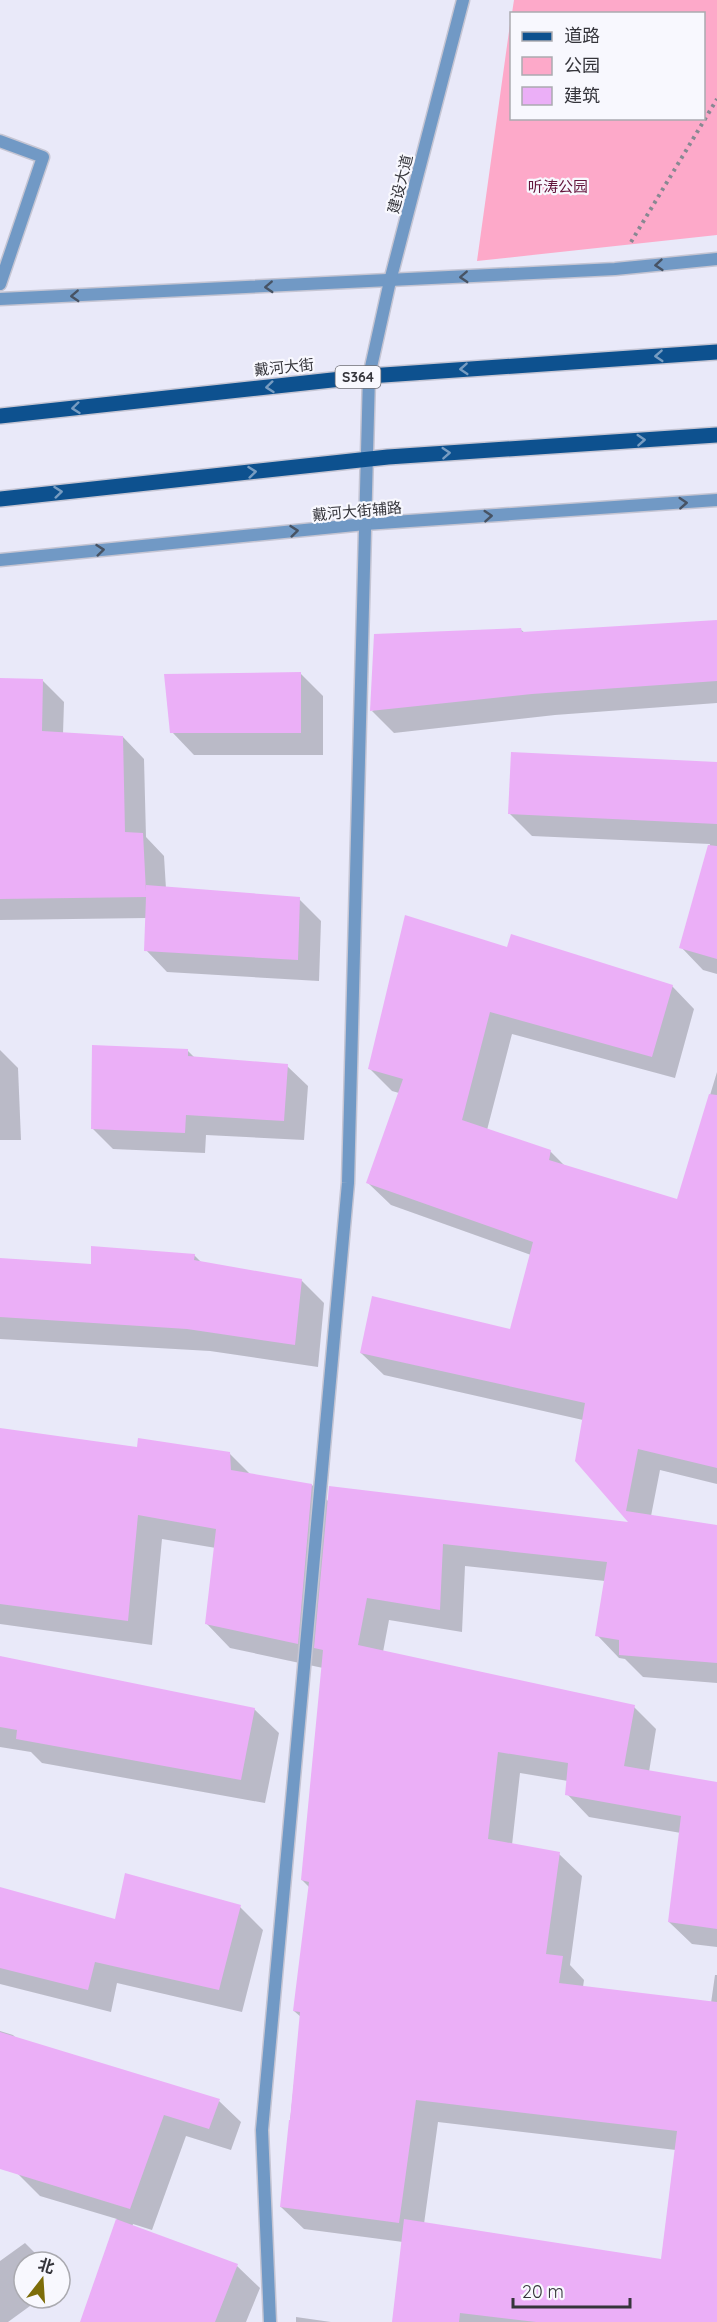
<svg xmlns="http://www.w3.org/2000/svg" width="717" height="2322" font-family="Quicksand,'Noto Sans SC',sans-serif">
  <rect width="100%" height="100%" fill="#e9e9f9"/>
  <polygon fill="#fda9c9" points="514,0 717,0 717,235 477,261 511,17 512,118 704,118 704,14 512,13"/>
  <g fill="#0003" fill-rule="evenodd">
    <polygon points="717,622 717,703 555,715 394,733 372,711 520,629 525,633"/>
    <polygon points="301,674 323,696 323,755 194,755 172,732"/>
    <polygon points="0,679 42,680 64,702 63,734 123,737 144,759 146,837 164,856 166,889 299,899 321,921 319,981 167,972 146,950 147,918 0,920"/>
    <polygon points="717,766 717,974 703,970 681,947 710,844 532,836 510,814"/>
    <path d="M508,949L672,986L694,1009L675,1078L512,1034L487,1130L550,1151L565,1166L678,1201L717,1072V1484L660,1470L651,1516L717,1527V1683L643,1677L625,1659L619,1658L597,1635L605,1581L465,1566L462,1632L389,1620L383,1652L634,1707L656,1729L649,1772L717,1784V1947L692,1944L669,1922L681,1833L589,1817L567,1794L568,1781L520,1773L512,1845L559,1854L582,1876L570,1965L584,1980L583,1987L711,2003L715,1975H717V2322H393L403,2242L304,2229L281,2207L301,2017L294,2011L310,1888L302,1880L323,1668L230,1648L206,1623L216,1548L162,1539L152,1645L0,1624V1430L138,1449L229,1453L251,1475L312,1485L329,1502L632,1524L576,1461L583,1420L384,1375L361,1353L511,1331L531,1255L391,1205L368,1183L399,1093L392,1091L370,1069ZM438,2122L676,2150L663,2261L424,2224Z"/>
    <polygon points="0,1050 18,1068 21,1140 0,1140"/>
    <polygon points="187,1050 195,1058 287,1066 308,1086 304,1140 206,1135 205,1153 113,1149 92,1128"/>
    <polygon points="194,1255 202,1263 301,1280 324,1303 318,1367 210,1351 0,1339 0,1260 92,1265"/>
    <polygon points="0,1657 254,1709 279,1733 265,1803 42,1763 31,1752 0,1747"/>
    <polygon points="0,1889 116,1920 240,1907 263,1930 242,2012 117,1983 111,2012 0,1984"/>
    <polygon points="0,2031 13,2035 17,2039 219,2101 241,2122 231,2150 186,2136 152,2230 133,2224 132,2227 237,2266 260,2288 246,2322 85,2322 82,2319 117,2219 40,2196 18,2174 0,2120"/>
    <polygon points="25,2243 44,2262 24,2262 24,2298 41,2298 8,2322 0,2322 0,2261"/>
    <polygon points="296,2317 331,2322 296,2322"/>
  </g>
  <g fill="#ebaff7">
    <polygon points="717,620 717,681 532,694 370,711 374,634 521,628 522,632"/>
    <polygon points="301,672 301,733 170,733 164,674"/>
    <polygon points="0,678 43,679 42,731 123,736 125,832 143,833 146,892 146,885 300,897 298,960 144,951 146,897 0,899"/>
    <polygon points="511,752 717,762 717,824 508,814"/>
    <polygon points="708,845 717,846 717,959 679,948"/>
    <polygon points="405,915 507,947 511,934 673,985 652,1057 490,1012 462,1120 551,1150 549,1160 677,1199 709,1094 717,1095 717,1468 638,1449 626,1511 717,1525 717,1663 619,1655 619,1640 595,1636 607,1562 443,1544 440,1610 367,1598 358,1645 635,1705 624,1766 717,1782 717,1929 668,1922 681,1816 565,1795 568,1763 498,1752 488,1839 560,1852 546,1954 563,1956 559,1983 717,2002 717,2322 536,2322 460,2313 459,2322 392,2322 404,2219 661,2259 677,2131 416,2100 399,2223 280,2207 289,2120 290,2120 300,2012 293,2011 309,1882 301,1880 323,1650 314,1648 329,1486 628,1522 575,1461 585,1403 360,1353 372,1296 510,1329 533,1242 366,1183 403,1079 368,1069"/>
    <polygon points="92,1045 188,1049 188,1056 288,1064 284,1121 186,1115 185,1133 91,1129"/>
    <polygon points="91,1246 195,1254 194,1260 302,1279 295,1345 187,1329 0,1317 0,1258 91,1264"/>
    <polygon points="0,1428 137,1447 138,1438 230,1452 231,1470 312,1484 298,1644 205,1624 216,1529 138,1515 128,1621 0,1604"/>
    <polygon points="0,1656 255,1708 241,1780 16,1739 17,1730 0,1727"/>
    <polygon points="125,1873 241,1905 219,1990 95,1962 88,1990 0,1968 0,1887 115,1919"/>
    <polygon points="0,2032 220,2099 209,2129 164,2115 130,2209 0,2169"/>
    <polygon points="116,2219 238,2264 215,2322 80,2322"/>
  </g>
  <g fill="none" stroke-linecap="round" stroke-linejoin="round">
    <defs>
      <g id="minor">
        <polyline points="0,141 43,157 0,284"/>
        <polyline points="0,299 615,269 717,259"/>
        <polyline points="0,560 365,524 717,500"/>
        <polyline points="270,2322 262,2130 348,1183 369,376 390,281 463,0"/>
      </g>
      <g id="primary">
        <polyline points="0,416 369,376 717,352"/>
        <polyline points="0,499 388,457 717,435"/>
      </g>
    </defs>
    <use href="#minor" stroke="#c5c5d3" stroke-width="15"/>
    <use href="#primary" stroke="#c5c5d3" stroke-width="18"/>
    <polyline stroke="#888892" stroke-width="4" stroke-dasharray="3 4.5" stroke-linecap="butt" points="631,242 717,99"/>
    <use href="#minor" stroke="#7199c5" stroke-width="12"/>
    <use href="#primary" stroke="#0d518f" stroke-width="15"/>
  </g>
  <defs><path id="oneway-chevron" d="M-2-3.5L2.5 0L-2 3.5" fill="none" stroke-width="1.6" stroke-linecap="round" stroke-linejoin="round" transform="scale(1.5)"/></defs>
  <g stroke="#475364">
    <use href="#oneway-chevron" transform="translate(659 265) rotate(175)"/>
    <use href="#oneway-chevron" transform="translate(464 277) rotate(177)"/>
    <use href="#oneway-chevron" transform="translate(269 287) rotate(177)"/>
    <use href="#oneway-chevron" transform="translate(75 296) rotate(177)"/>
    <use href="#oneway-chevron" transform="translate(683 503) rotate(-4)"/>
    <use href="#oneway-chevron" transform="translate(488 516) rotate(-4)"/>
    <use href="#oneway-chevron" transform="translate(294 531) rotate(-6)"/>
    <use href="#oneway-chevron" transform="translate(100 550) rotate(-6)"/>
  </g>
  <g stroke="#779cc1">
    <use href="#oneway-chevron" transform="translate(659 356) rotate(176)"/>
    <use href="#oneway-chevron" transform="translate(464 369) rotate(176)"/>
    <use href="#oneway-chevron" transform="translate(270 387) rotate(174)"/>
    <use href="#oneway-chevron" transform="translate(76 408) rotate(174)"/>
    <use href="#oneway-chevron" transform="translate(641 440) rotate(-4)"/>
    <use href="#oneway-chevron" transform="translate(446 453) rotate(-4)"/>
    <use href="#oneway-chevron" transform="translate(252 472) rotate(-6)"/>
    <use href="#oneway-chevron" transform="translate(58 492) rotate(-6)"/>
  </g>
  <g text-anchor="middle" dominant-baseline="central" stroke-width="4.5" stroke-linejoin="round" paint-order="stroke">
    <rect fill="#f8f8fe" stroke="#707076" stroke-width="1.5" x="335.5" y="366" width="45" height="22" rx="4.5"/>
    <g font-size="14" font-weight="bold" fill="#35353b">
      <text x="358" y="377">S364</text>
    </g>
    <g font-size="15" fill="#35353b" stroke="#f8f8fe">
      <text transform="translate(400 184) rotate(-76)">建设大道</text>
      <text transform="translate(284 367) rotate(-6)">戴河大街</text>
      <text transform="translate(357 511) rotate(-5)">戴河大街辅路</text>
    </g>
    <g font-size="15" fill="#63143b" stroke="#f8f8fe">
      <text x="558" y="186">听涛公园</text>
    </g>
  </g>
  <rect x="510" y="12" width="195" height="108" fill="#f8f8fe" stroke="#aaaab0" stroke-width="1.5"/>
  <rect x="522" y="32" width="30" height="9" fill="#0d518f" stroke="#aaaab0" stroke-width="1.5"/>
  <text x="564" y="42" font-size="18" fill="#35353b">道路</text>
  <rect x="522" y="57" width="30" height="18" fill="#fda9c9" stroke="#aaaab0" stroke-width="1.5"/>
  <text x="564" y="72" font-size="18" fill="#35353b">公园</text>
  <rect x="522" y="87" width="30" height="18" fill="#ebaff7" stroke="#aaaab0" stroke-width="1.5"/>
  <text x="564" y="102" font-size="18" fill="#35353b">建筑</text>
  <g transform="translate(42 2280) rotate(17)"><circle r="28" fill="#f8f8fe" stroke="#aaaab0" stroke-width="1.5"/>
  <path d="M0-4.5L10 22L0 15L-10 22Z" fill="#7d6d09"/>
  <text y="-9" font-size="16" font-weight="bold" text-anchor="middle" fill="#35353b">北</text>
  </g>
  <path d="M513 2298v9h117v-9" fill="none" stroke="#35353b" stroke-width="3"/>
  <text x="522" y="2298" font-size="18" fill="#35353b" stroke="#f8f8fe" stroke-width="4.5" paint-order="stroke">20 m</text>
</svg>
